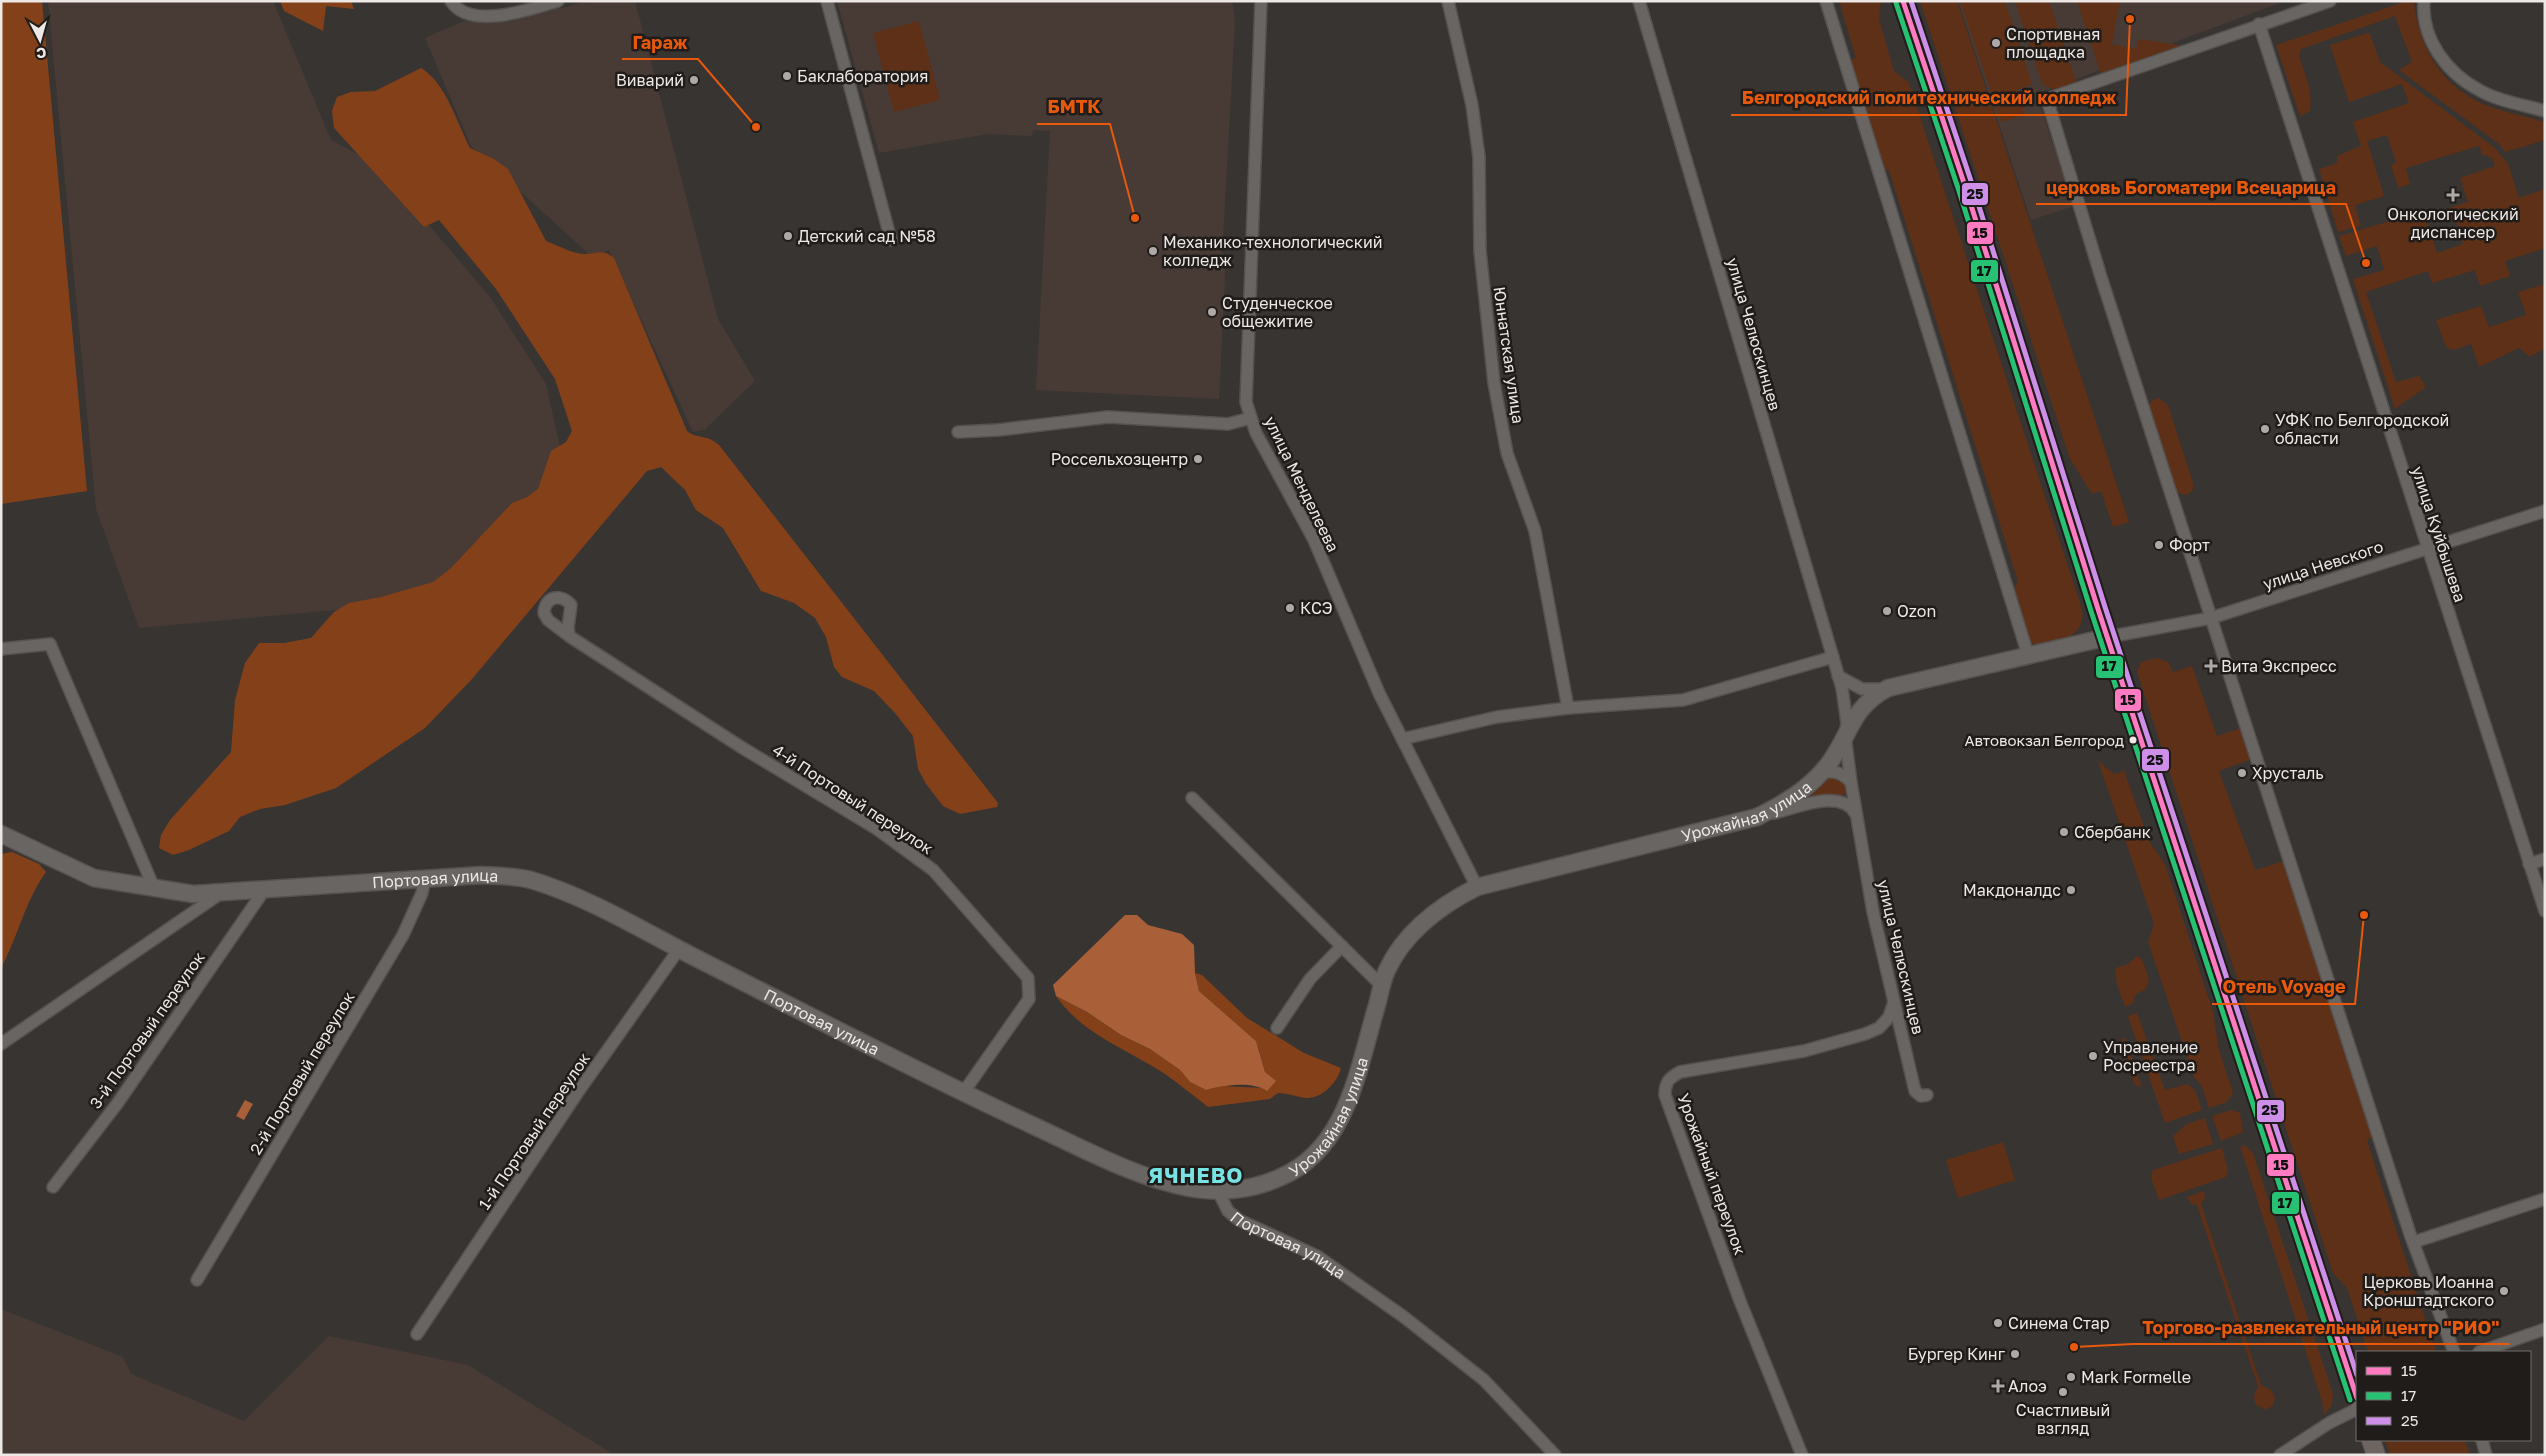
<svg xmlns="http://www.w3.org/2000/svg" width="2546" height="1456" font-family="'Golos Text',sans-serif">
  <rect width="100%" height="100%" fill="#383432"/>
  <g fill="#483b35">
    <polygon points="48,1 273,1 331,140 378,165 490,297 546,384 560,447 539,500 448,585 378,606 139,628 96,509"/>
    <polygon points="588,1 635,1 718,319 755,381 704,430 693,432 609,250 592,257 471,146 425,38 466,20 512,21"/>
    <polygon points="837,1 1232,1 1235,22 1222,257 1226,257 1219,399 1036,390 1050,131 1033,130 1032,136 988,134 879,153"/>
    <polygon points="1958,1 2285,1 2036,94 2074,206 2031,220"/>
    <polygon points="1,1309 123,1357 131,1374 244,1421 329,1336 468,1365 615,1455 1,1455"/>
  </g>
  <g fill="#5e3017">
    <path d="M1839,1H1881L1879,19L1894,71L1909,83L2082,609C2087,637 2053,648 2030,643L2011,592L2018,582L1889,170L1880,169L1847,61L1856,58Z"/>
    <polygon points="1920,1 1957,1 2129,522 2113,527 2101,491 2092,494 2070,459"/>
    <polygon points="1960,1 2005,1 2032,84 2017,90 2025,115 2001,122"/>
    <path d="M2015,1H2049L2076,81C2068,91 2050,92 2042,83Z"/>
    <polygon points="2077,1 2120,1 2112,44 2136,49 2139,39 2185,46 2103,75 2100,71"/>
    <path d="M2407,1L2414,2C2418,43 2438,80 2475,100C2492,110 2525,116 2545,122V140L2505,152L2499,144L2399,70L2412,62L2395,16L2301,49L2299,56C2305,74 2313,91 2310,111L2300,116L2276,45Z"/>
    <polygon points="919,21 940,100 894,112 873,33"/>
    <polygon points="2367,33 2370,34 2380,62 2495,148 2508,164 2519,198 2545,189 2545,248 2505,261 2510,276 2480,286 2475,270 2432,283 2428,271 2366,292 2396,382 2419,376 2426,387 2395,409 2353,279 2384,270 2377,246 2346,256 2339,236 2424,211 2437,253 2463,244 2455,219 2446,222 2442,210 2468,202 2460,178 2495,166 2493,158 2489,159 2488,155 2483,156 2479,146 2406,168 2410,184 2398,188 2391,165 2396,163 2387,135 2367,141 2384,196 2355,205 2361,226 2338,232 2319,169 2337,163 2337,156 2361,146 2353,122 2409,103 2402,84 2349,102 2330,45"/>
    <polygon points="2545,284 2545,348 2530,357 2519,348 2479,367 2471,344 2453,350 2446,347 2436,320 2481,306 2489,327 2526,315 2518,292"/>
    <polygon points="2159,398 2168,405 2193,483 2193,490 2187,495 2176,492 2148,407 2152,400"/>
    <polygon points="2157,658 2168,662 2173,672 2192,666 2217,736 2241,728 2252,759 2219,771 2255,870 2284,861 2375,1134 2367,1141 2436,1352 2368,1352 2347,1288 2333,1273 2137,672 2141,662"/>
    <polygon points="2098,761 2114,774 2124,771 2150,843 2165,864 2213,1012 2219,1050 2233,1093 2227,1102 2209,1108 2202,1086 2194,1077 2148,942 2154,924"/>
    <polygon points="1827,776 1843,779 1848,787 1847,793 1840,797 1812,799 1811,793"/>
    <polygon points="2137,956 2142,959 2149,979 2146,989 2135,995 2133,1003 2125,1007 2117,985 2115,968 2128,964"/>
    <polygon points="2137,1013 2165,1090 2187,1084 2195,1090 2202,1110 2165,1123 2128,1016"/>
    <polygon points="2124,1036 2142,1087 2135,1085 2120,1042"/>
    <polygon points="2231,1110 2240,1113 2243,1132 2221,1141 2212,1116"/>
    <polygon points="2205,1118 2213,1144 2179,1154 2173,1136 2187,1124"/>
    <polygon points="2003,1142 2015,1180 1958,1198 1946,1160"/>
    <polygon points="2240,1146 2246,1146 2253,1153 2333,1394 2332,1405 2324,1415 2322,1402"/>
    <polygon points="2222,1148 2228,1170 2226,1177 2159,1200 2151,1178 2153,1170"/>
    <polygon points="2204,1191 2205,1198 2201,1204 2261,1385 2271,1390 2275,1397 2273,1405 2266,1410 2255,1404 2254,1396 2258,1386 2197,1205 2191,1204 2187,1197"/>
    <polygon points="2385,1440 2465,1440 2470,1455 2390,1455"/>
  </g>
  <g fill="#844019">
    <polygon points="1,1 42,1 87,491 1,504"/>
    <polygon points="280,1 351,1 354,9 326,6 323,31 284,11"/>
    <path d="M421,68C446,83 457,123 470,148L494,159L508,169L546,241C557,245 573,254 584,254C597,254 603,248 614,258L687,431C698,440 705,433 719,445L998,803L997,807L960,814L943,806L926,784L918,769L913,736L895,713L874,691L842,677L834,667L826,637L815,618L794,603L761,591L723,528L696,510L685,490L661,467L647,471L472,679L425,728L336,788L285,805L260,809L240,817L229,831L189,850L173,855L159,848L161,835L170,820L231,752L235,700L245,663L259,643H284L311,638L334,612L349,603L381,597L433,582L450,569L512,503L527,497L538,489L551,451L566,442L572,431L555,379L496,289L439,220L424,227L334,128L332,111L337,97L351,92L375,91Z"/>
    <path d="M12,852L39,864L46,872C25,901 18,937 1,968V854Z"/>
    <path d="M1195,973L1202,975L1247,1018L1304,1053L1341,1068C1338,1082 1322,1099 1306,1098C1297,1097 1288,1093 1278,1093L1270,1099L1208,1107C1194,1096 1179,1084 1165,1074C1127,1049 1082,1034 1056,996L1087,1012L1121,1035L1150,1049L1180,1070L1190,1082L1206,1090L1221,1086L1263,1088L1265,1072L1256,1041L1199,991Z"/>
  </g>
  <g fill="#a95f38">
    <path d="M1125,915H1137L1148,925L1182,934L1194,945L1195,973L1199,991L1256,1041L1265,1072L1276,1081L1267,1091C1252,1081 1224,1085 1206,1090L1190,1082L1180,1070L1150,1049L1121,1035L1087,1012L1056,996L1053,985Z"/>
    <polygon points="245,1100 253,1104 244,1120 236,1116"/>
  </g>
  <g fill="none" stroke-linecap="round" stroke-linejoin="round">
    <defs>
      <g id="street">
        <path d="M451,1C470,31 531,9 558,1"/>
        <polyline points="827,1 891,240"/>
        <polyline points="1261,1 1246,402 1256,433 1314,540 1379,693 1477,887"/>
        <polyline points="1448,1 1472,105 1479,157 1480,251 1494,383 1507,453 1535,531 1568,708"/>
        <polyline points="1639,1 1842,688 1847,723 1845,736 1851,782 1873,912 1915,1091 1921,1096 1927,1095"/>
        <polyline points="1826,1 2028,655"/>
        <polyline points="2330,1 2047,99 2101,277 2410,1234 2454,1352"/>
        <path d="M2424,1C2421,39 2447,73 2479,90C2498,101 2524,105 2545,111"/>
        <polyline points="2259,24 2545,911"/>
        <polyline points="958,432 998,430 1108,417 1228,424 1251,418"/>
        <path d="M569,636L568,627L571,605C561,593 545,596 544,613L548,620L569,636L741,747L877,829L933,870L1028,978L1029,999L963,1093"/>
        <polyline points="2108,637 2211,618 2545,511"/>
        <polyline points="1,649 50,644 154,888"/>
        <polyline points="1838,676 1862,689 1886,689"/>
        <polyline points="1402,739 1497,717 1568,708 1683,700 1833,657"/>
        <path d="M1821,772C1835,771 1841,772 1851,782"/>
        <polyline points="1192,798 1382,986"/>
        <path d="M1774,813C1796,808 1841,788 1855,813"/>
        <polyline points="2529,864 2545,859"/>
        <polyline points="1277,1028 1310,979 1342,946"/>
        <polyline points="1,1044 221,893"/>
        <polyline points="53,1187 117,1104 265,889"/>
        <path id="s1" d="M1218,1191L1228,1211L1239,1220L1317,1256L1404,1317L1484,1380L1555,1455"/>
        <polyline points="2414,1242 2545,1199"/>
        <polyline points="197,1280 403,935 422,893 425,878"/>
        <polyline points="417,1334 578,1092 679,949"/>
        <polyline points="2479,1352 2545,1329"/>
        <polyline points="2482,1440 2486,1455"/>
        <path d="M1802,1455L1740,1301L1665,1095C1665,1082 1669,1078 1680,1072L1804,1051L1865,1034L1879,1028L1889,1017L1894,1002"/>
        <polyline points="2280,1455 2329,1423 2357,1409"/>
      </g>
      <g id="secondary">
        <path id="s2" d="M1,834L94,878L193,894L482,875C498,876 516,876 531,880C588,897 642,930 694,957C807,1014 919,1073 1034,1126C1084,1149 1134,1177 1189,1188C1219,1194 1253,1190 1281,1177C1348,1148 1358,1068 1377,1005C1380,994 1382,981 1387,970C1405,932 1441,905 1477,887L1757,817C1785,803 1811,788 1830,762C1852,731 1851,708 1888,688L2108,637"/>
      </g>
      <g id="primary">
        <polyline points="1903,1 1965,186 2098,609 2357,1398"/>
        <polyline points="2371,1440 2376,1455"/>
      </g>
    </defs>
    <use href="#street" stroke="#55514f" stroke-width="14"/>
    <use href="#secondary" stroke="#55514f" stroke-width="19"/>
    <use href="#primary" stroke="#55514f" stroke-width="20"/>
    <use href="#street" stroke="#696563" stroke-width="11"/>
    <use href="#secondary" stroke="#696563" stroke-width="16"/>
    <use href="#primary" stroke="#6e6561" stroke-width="18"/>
    <defs>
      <polyline id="bus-1" points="1903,1 1965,186 2098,609 2357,1398"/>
      <polyline id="bus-2" points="1896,3 1958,188 2091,611 2350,1400"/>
      <polyline id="bus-3" points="1911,1 1972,184 2105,607 2357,1375"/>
    </defs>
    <use href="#bus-1" stroke="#1f1c1a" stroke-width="9"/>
    <use href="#bus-2" stroke="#1f1c1a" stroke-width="9"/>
    <use href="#bus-3" stroke="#1f1c1a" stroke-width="9"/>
    <use href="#bus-1" stroke="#fe7ac1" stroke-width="5"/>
    <use href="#bus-2" stroke="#26c172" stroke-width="5"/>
    <use href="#bus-3" stroke="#ce8fe9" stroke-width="5"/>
  </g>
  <g fill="#aea9a7" stroke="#1f1c1a" stroke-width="2">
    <circle cx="1996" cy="43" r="5"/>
    <circle cx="787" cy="76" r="5"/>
    <circle cx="694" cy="80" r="5"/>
    <path d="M2450.5 187.5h5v5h5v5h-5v5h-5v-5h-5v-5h5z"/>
    <circle cx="788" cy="236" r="5"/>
    <circle cx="1153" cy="251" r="5"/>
    <circle cx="1212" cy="312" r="5"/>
    <circle cx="2265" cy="429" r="5"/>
    <circle cx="1198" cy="459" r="5"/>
    <circle cx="2159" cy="545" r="5"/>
    <circle cx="1290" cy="608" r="5"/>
    <circle cx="1887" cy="611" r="5"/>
    <path d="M2208.5 658.5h5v5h5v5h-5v5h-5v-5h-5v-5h5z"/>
    <circle cx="2242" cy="773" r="5"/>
    <circle cx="2064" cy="832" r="5"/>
    <circle cx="2071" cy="890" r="5"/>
    <circle cx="2093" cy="1056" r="5"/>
    <circle cx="2504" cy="1291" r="5"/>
    <circle cx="1998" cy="1323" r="5"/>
    <circle cx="2015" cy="1354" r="5"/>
    <circle cx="2071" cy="1377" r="5"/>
    <path d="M1995.5 1378.5h5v5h5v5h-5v5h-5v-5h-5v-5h5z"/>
    <circle cx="2063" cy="1392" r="5"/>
  </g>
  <circle fill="#ede8e6" stroke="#1f1c1a" stroke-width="2" cx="2133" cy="740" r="4.5"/>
  <g text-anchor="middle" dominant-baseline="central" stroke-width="5" stroke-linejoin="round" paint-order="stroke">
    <g font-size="15" fill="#ede8e6" stroke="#1f1c1a" text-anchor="end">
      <text x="2124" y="740">Автовокзал Белгород</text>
    </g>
    <g font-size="16" fill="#ede8e6" stroke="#1f1c1a" text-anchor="start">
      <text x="2006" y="34">Спортивная<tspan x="2006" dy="18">площадка</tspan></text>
      <text x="797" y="76">Баклаборатория</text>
      <text x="684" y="80" text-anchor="end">Виварий</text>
      <text x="2453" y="214" text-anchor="middle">Онкологический<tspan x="2453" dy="18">диспансер</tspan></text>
      <text x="798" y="236">Детский сад №58</text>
      <text x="1163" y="242">Механико-технологический<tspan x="1163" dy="18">колледж</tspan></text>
      <text x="1222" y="303">Студенческое<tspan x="1222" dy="18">общежитие</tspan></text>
      <text x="2275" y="420">УФК по Белгородской<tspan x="2275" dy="18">области</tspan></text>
      <text x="1188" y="459" text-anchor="end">Россельхозцентр</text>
      <text x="2169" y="545">Форт</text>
      <text x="1300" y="608">КСЭ</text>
      <text x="1897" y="611">Ozon</text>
      <text x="2221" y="666">Вита Экспресс</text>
      <text x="2252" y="773">Хрусталь</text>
      <text x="2074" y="832">Сбербанк</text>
      <text x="2061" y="890" text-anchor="end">Макдоналдс</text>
      <text x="2103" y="1047">Управление<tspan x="2103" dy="18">Росреестра</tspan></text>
      <text x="2494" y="1282" text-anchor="end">Церковь Иоанна<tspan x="2494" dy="18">Кронштадтского</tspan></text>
      <text x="2008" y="1323">Синема Стар</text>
      <text x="2005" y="1354" text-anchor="end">Бургер Кинг</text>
      <text x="2081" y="1377">Mark Formelle</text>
      <text x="2008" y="1386">Алоэ</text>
      <text x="2063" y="1410" text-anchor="middle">Счастливый<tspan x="2063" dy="18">взгляд</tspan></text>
    </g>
    <g font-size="16" fill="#ede8e6" stroke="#1f1c1a">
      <text transform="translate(1754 334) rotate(74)">улица Челюскинцев</text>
      <text transform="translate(1509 355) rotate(82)">Юннатская улица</text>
      <text transform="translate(1302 484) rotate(64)">улица Менделеева</text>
      <text transform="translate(2439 534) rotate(72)">улица Куйбышева</text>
      <text transform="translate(2323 565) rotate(-18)">улица Невского</text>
      <text transform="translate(853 799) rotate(33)">4-й Портовый переулок</text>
      <text stroke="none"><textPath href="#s2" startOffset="2010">Урожайная улица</textPath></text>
      <text stroke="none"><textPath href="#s2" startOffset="446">Портовая улица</textPath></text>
      <text transform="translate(1901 957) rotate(77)">улица Челюскинцев</text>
      <text stroke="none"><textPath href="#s2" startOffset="866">Портовая улица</textPath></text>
      <text transform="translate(147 1030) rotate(-55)">3-й Портовый переулок</text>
      <text transform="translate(302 1073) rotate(-59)">2-й Портовый переулок</text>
      <text stroke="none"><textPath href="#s2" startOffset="1444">Урожайная улица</textPath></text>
      <text transform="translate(534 1131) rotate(-56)">1-й Портовый переулок</text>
      <text transform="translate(1712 1174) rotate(70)">Урожайный переулок</text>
      <text stroke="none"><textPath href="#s1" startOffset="92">Портовая улица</textPath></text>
    </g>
    <g font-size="21" font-weight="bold" letter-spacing="1" fill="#77e3e4" stroke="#1f1c1a">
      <text x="1196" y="1175">ЯЧНЕВО</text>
    </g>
  </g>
  <path fill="none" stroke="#e8590c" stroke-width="2" d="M756 127L698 59H622M2130 19L2126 115H1731M1135 218L1110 124H1037M2366 263L2346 204H2036M2364 915L2355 1004H2212M2074 1347L2133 1344H2510"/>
  <g fill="#e8590c" stroke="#1f1c1a" stroke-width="2">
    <circle cx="756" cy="127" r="5"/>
    <circle cx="2130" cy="19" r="5"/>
    <circle cx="1135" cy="218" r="5"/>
    <circle cx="2366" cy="263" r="5"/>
    <circle cx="2364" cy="915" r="5"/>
    <circle cx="2074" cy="1347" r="5"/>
  </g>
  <g font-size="18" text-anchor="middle" font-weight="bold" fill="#e8590c" stroke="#1f1c1a" stroke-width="5" stroke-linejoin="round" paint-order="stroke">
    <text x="660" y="49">Гараж</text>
    <text x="1929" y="104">Белгородский политехнический колледж</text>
    <text x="1074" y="113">БМТК</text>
    <text x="2191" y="194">церковь Богоматери Всецарица</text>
    <text x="2284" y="993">Отель Voyage</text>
    <text x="2321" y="1334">Торгово-развлекательный центр "РИО"</text>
  </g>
  <g stroke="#1f1c1a" stroke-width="2">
    <rect x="1961" y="182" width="28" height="24" rx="5" fill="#ce8fe9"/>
    <rect x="1966" y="221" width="28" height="24" rx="5" fill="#fe7ac1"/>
    <rect x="1970" y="259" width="29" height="24" rx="5" fill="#26c172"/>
    <rect x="2095" y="655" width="29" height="24" rx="5" fill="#26c172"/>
    <rect x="2114" y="688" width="28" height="24" rx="5" fill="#fe7ac1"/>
    <rect x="2141" y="748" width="29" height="24" rx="5" fill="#ce8fe9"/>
    <rect x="2256" y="1099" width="29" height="24" rx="5" fill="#ce8fe9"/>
    <rect x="2266" y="1153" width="29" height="24" rx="5" fill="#fe7ac1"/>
    <rect x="2271" y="1191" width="29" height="24" rx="5" fill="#26c172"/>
  </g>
  <g font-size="14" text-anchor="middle" font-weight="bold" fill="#111">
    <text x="1975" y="199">25</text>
    <text x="1980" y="238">15</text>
    <text x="1984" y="276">17</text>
    <text x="2109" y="671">17</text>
    <text x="2128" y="705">15</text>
    <text x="2155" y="765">25</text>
    <text x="2270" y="1115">25</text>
    <text x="2281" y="1170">15</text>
    <text x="2285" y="1208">17</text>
  </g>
  <rect width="2546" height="1456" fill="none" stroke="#ede8e6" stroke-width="5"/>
  <rect x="2356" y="1351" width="175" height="90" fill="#1f1c1a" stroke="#716e6c"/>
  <rect x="2366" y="1367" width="25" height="8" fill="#fe7ac1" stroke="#716e6c"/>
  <text x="2401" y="1376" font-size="15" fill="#ede8e6">15</text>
  <rect x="2366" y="1392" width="25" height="8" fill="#26c172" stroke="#716e6c"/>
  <text x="2401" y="1401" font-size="15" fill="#ede8e6">17</text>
  <rect x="2366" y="1417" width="25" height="8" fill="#ce8fe9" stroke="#716e6c"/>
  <text x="2401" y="1426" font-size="15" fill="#ede8e6">25</text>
  <g transform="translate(40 40) rotate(174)" stroke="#1f1c1a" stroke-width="4" paint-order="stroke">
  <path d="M0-4L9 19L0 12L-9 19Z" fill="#ede8e6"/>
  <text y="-8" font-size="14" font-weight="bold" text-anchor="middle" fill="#ede8e6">С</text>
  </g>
</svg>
